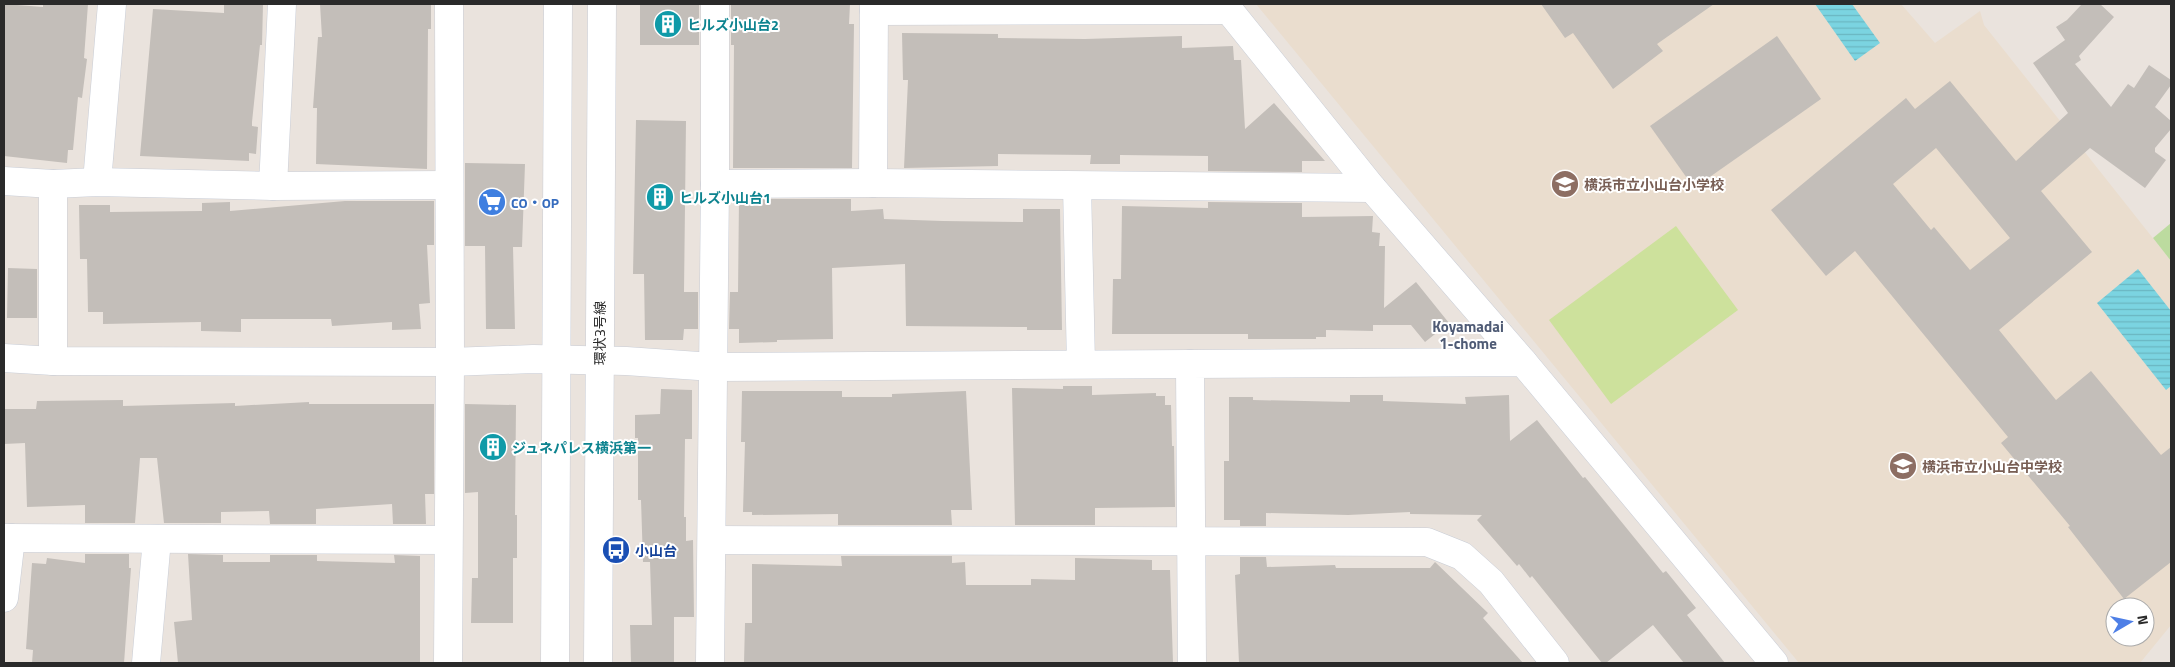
<svg xmlns="http://www.w3.org/2000/svg" width="2175" height="667" font-family="'Titillium Web','Noto Sans JP',sans-serif">
  <defs>
    <pattern id="water-rules" width="6" height="5" patternUnits="userSpaceOnUse" patternTransform="scale(1.25)"><rect width="6" height="5" fill="#7bd4e1"/><path d="M0 2.5h6" fill="none" stroke="#6ab6c1"/></pattern>
  </defs>
  <rect width="100%" height="100%" fill="#eae3dd"/>
  <path fill="#eaddce" fill-rule="evenodd" d="M1256,4H1901L1935,43L1980,11L1984,25L2171,261V625L2140,663H1799ZM2115,607H2145V637H2115Z"/>
  <polygon fill="#bcdb9f" points="2171,223 2171,261 2153,238"/>
  <polygon fill="#cde19c" points="1676,226 1738,310 1611,404 1549,320"/>
  <g fill="url(#water-rules)">
    <polygon points="1815,4 1852,4 1880,43 1855,61"/>
    <polygon points="2138,269 2171,311 2171,386 2166,390 2097,303"/>
  </g>
  <g fill="#c3beb9" fill-rule="evenodd">
    <polygon points="4,4 43,7 43,4 88,4 84,58 87,59 82,98 78,97 73,150 68,150 67,163 4,156"/>
    <polygon points="224,4 263,4 262,45 260,45 252,122 252,126 258,127 256,154 249,153 249,161 140,156 153,9 224,13"/>
    <polygon points="320,4 431,4 431,29 428,29 427,169 316,164 317,108 313,108 318,37 322,37"/>
    <rect x="640" y="4" width="59" height="41"/>
    <polygon points="731,4 850,4 849,24 854,24 852,168 733,168 734,45 731,45"/>
    <polygon points="1541,4 1714,4 1657,44 1663,51 1613,89 1573,33 1565,38"/>
    <path d="M2082,4H2100L2114,17L2079,56L2081,60L2075,64L2111,107L2128,84L2134,88L2149,65L2171,80V85L2155,107L2171,121V129L2155,148V152L2166,160L2145,188L2090,148L2041,191L2092,252L1999,330L2056,400L2091,371L2161,455L2171,447V562L2124,599L2068,527L2070,526L2001,443L2008,437L1855,251L1826,276L1771,210L1906,98L1915,109L1950,81L2016,161L2068,113L2033,63L2065,40L2056,27L2067,20ZM1936,148L2010,238L1970,270L1934,227L1931,230L1893,184Z"/>
    <polygon points="902,33 998,34 998,38 1085,39 1182,36 1182,48 1233,46 1234,60 1241,60 1245,129 1274,103 1325,161 1302,161 1302,172 1208,171 1208,156 1120,155 1120,164 1090,164 1091,155 998,154 998,166 904,168 908,80 903,80"/>
    <polygon points="1777,36 1821,99 1694,188 1650,126"/>
    <polygon points="636,120 686,121 684,292 698,292 698,329 684,329 683,340 645,340 644,274 633,274"/>
    <polygon points="465,163 525,164 522,247 513,247 515,329 486,329 485,246 465,246"/>
    <polygon points="739,199 851,199 851,211 883,209 884,219 943,221 1023,222 1023,209 1060,209 1062,330 1027,330 1027,327 906,326 905,264 832,268 833,339 777,340 777,342 739,343 739,329 729,329 730,292 738,292"/>
    <polygon points="345,201 434,201 434,245 427,245 430,303 419,304 421,329 392,330 392,322 332,326 331,319 241,319 241,332 201,331 201,322 103,324 103,312 88,312 87,259 80,259 79,205 110,205 110,212 202,211 202,203 230,202 230,211"/>
    <polygon points="1208,202 1302,203 1302,217 1373,216 1372,232 1380,233 1379,246 1385,246 1384,308 1416,282 1449,323 1425,342 1411,325 1373,325 1373,331 1326,330 1326,337 1316,337 1316,339 1248,339 1248,334 1112,334 1113,279 1121,279 1122,206 1208,208"/>
    <polygon points="8,268 37,269 37,318 7,318"/>
    <polygon points="1063,386 1092,386 1092,395 1156,393 1156,396 1165,396 1165,405 1171,405 1172,446 1174,446 1175,507 1095,508 1095,525 1015,525 1012,388 1063,389"/>
    <polygon points="661,389 692,390 692,439 685,439 684,517 686,517 686,541 693,540 694,617 674,617 674,663 631,663 630,625 652,625 650,562 643,562 641,500 638,500 638,438 635,438 635,415 660,414"/>
    <polygon points="742,391 842,391 842,397 892,397 892,394 966,391 972,510 951,510 952,525 838,525 838,514 752,515 752,512 743,512 745,442 741,442"/>
    <polygon points="1350,395 1383,395 1383,401 1466,404 1465,397 1509,395 1510,441 1537,420 1583,478 1585,477 1663,573 1666,571 1696,608 1687,615 1725,663 1684,663 1653,625 1606,663 1602,663 1532,576 1530,578 1519,564 1517,566 1477,520 1482,515 1410,514 1410,512 1348,515 1266,513 1266,526 1240,526 1240,520 1224,520 1224,461 1229,461 1229,397 1253,397 1253,400 1350,402"/>
    <polygon points="123,400 123,406 235,403 235,406 309,402 309,404 434,404 434,494 425,494 426,524 393,524 392,504 316,509 316,524 270,524 269,511 221,512 221,523 164,523 157,458 140,458 135,523 85,523 85,505 27,507 25,443 4,444 4,409 36,409 37,401"/>
    <polygon points="465,404 516,405 515,515 517,515 517,558 513,558 513,623 471,623 472,578 478,578 478,492 465,493"/>
    <polygon points="85,554 129,554 129,568 131,568 124,663 32,663 33,650 26,649 32,563 46,564 47,558 85,563"/>
    <polygon points="188,554 223,555 223,562 270,562 270,555 317,555 317,561 395,563 394,555 420,556 420,663 178,663 174,622 192,620"/>
    <polygon points="841,556 952,556 952,563 965,562 966,585 1031,585 1031,579 1075,580 1075,558 1152,560 1152,570 1170,570 1173,663 744,663 745,623 752,623 752,564 842,566"/>
    <polygon points="1240,557 1266,557 1267,567 1335,565 1336,568 1430,568 1435,562 1488,613 1483,618 1523,663 1239,663 1235,575 1240,574"/>
  </g>
  <g fill="none" stroke-linecap="round" stroke-linejoin="round">
    <defs>
      <g id="minor">
        <polyline points="715,4 715,184"/>
        <polyline points="1224,4 1372,188 1523,362"/>
        <polyline points="874,11 1229,10"/>
        <polyline points="4,181 53,184 97,182 273,186 449,185"/>
        <polyline points="97,182 112,4"/>
        <polyline points="873,183 874,4"/>
        <polyline points="53,184 53,361"/>
        <polyline points="273,186 282,4"/>
        <polyline points="1077,186 1081,364"/>
        <polyline points="4,358 53,361 450,362 533,359 626,361 713,367 1190,364"/>
        <polyline points="4,538 448,540"/>
        <polyline points="712,540 1427,542 1462,556 1491,582 1555,663"/>
        <polyline points="4,598 11,538"/>
        <polyline points="146,663 157,539"/>
        <polyline points="448,663 450,362 449,4"/>
        <polyline points="555,663 558,4"/>
        <polyline points="598,663 602,4"/>
        <polyline points="710,663 715,184 873,183 1372,188"/>
        <polyline points="1192,663 1190,364 1523,362 1774,663"/>
      </g>
    </defs>
    <use href="#minor" stroke="#c9cdd6" stroke-width="29"/>
    <use href="#minor" stroke="#fff" stroke-width="28"/>
  </g>
  <defs>
    <symbol id="building-disc" viewBox="-11 -11 22 22"><circle r="9.5" fill="#0f9aa8" stroke="#fff"/><path d="M-4-6H4V6H1V3H-1V6H-4ZM-2.5-4.3h1.7v1.8h-1.7ZM.8-4.3h1.7v1.8H.8ZM-2.5-1h1.7V.8h-1.7ZM.8-1h1.7V.8H.8Z" fill="#fff"/></symbol>
    <symbol id="school-disc" viewBox="-11 -11 22 22"><circle r="9.5" fill="#8d6e63" stroke="#fff"/><path d="M0-5L7-2L0 1L-7-2ZM-4 1L0 2.5L4 1V4Q0 6-4 4Z" fill="#fff"/></symbol>
    <symbol id="supermarket-disc" viewBox="-11 -11 22 22"><circle r="9.5" fill="#3f7fe0" stroke="#fff"/><path d="M-6-5.5h2.5l.6 2H6L4.5 2H-2.5L-4.4-4H-6ZM-1.5 3.2a1.3 1.3 0 1 0 .1 0ZM3 3.2a1.3 1.3 0 1 0 .1 0Z" fill="#fff"/></symbol>
    <symbol id="bus-disc" viewBox="-11 -11 22 22"><circle r="9.5" fill="#1a4fb4" stroke="#fff"/><path d="M-5-6H5V4H4V6H2V4H-2V6H-4V4H-5ZM-3.5-4V0h7V-4ZM-3.5 1.2v1.5H-2V1.2ZM2 1.2v1.5H3.5V1.2Z" fill="#fff"/></symbol>
  </defs>
  <g fill-rule="evenodd">
    <use href="#building-disc" x="652" y="8" width="32" height="32"/>
    <use href="#school-disc" x="1549" y="168" width="32" height="32"/>
    <use href="#building-disc" x="644" y="181" width="32" height="32"/>
    <use href="#supermarket-disc" x="476" y="186" width="32" height="32"/>
    <use href="#building-disc" x="477" y="431" width="32" height="32"/>
    <use href="#school-disc" x="1887" y="450" width="32" height="32"/>
    <use href="#bus-disc" x="600" y="534" width="32" height="32"/>
  </g>
  <g text-anchor="middle" dominant-baseline="central" stroke-width="4" stroke-linejoin="round" paint-order="stroke">
    <g font-size="14" font-weight="bold" fill="#0d838f" stroke="#fff" text-anchor="start">
      <text x="687" y="24">ヒルズ小山台2</text>
      <text x="679" y="197">ヒルズ小山台1</text>
      <text x="512" y="447">ジュネパレス横浜第一</text>
    </g>
    <g font-size="14" font-weight="bold" fill="#785e54" stroke="#fff" text-anchor="start">
      <text x="1584" y="184">横浜市立小山台小学校</text>
      <text x="1922" y="466">横浜市立小山台中学校</text>
    </g>
    <g font-size="14" font-weight="bold" fill="#366cbe" stroke="#fff" text-anchor="start">
      <text x="511" y="202">CO・OP</text>
    </g>
    <g font-size="14" fill="#2a2a2a" stroke="#fff">
      <text transform="translate(599 333) rotate(-90)">環状3号線</text>
    </g>
    <g font-size="14" font-weight="bold" fill="#164399" stroke="#fff" text-anchor="start">
      <text x="635" y="550">小山台</text>
    </g>
    <g font-size="15" font-weight="bold" fill="#4f5b75" stroke="#fff">
      <text x="1468" y="326">Koyamadai<tspan x="1468" dy="17">1-chome</tspan></text>
    </g>
  </g>
  <rect width="2175" height="667" fill="none" stroke="#2a2a2a" stroke-width="10"/>
  <g transform="translate(2130 622) rotate(81)"><circle r="24" fill="#ffffff" stroke="#aaaaaa"/>
  <path d="M0-4L9 19L0 12L-9 19Z" fill="#4e7fe6"/>
  <text y="-8" font-size="14" font-weight="bold" text-anchor="middle" fill="#2a2a2a">N</text>
  </g>
</svg>
